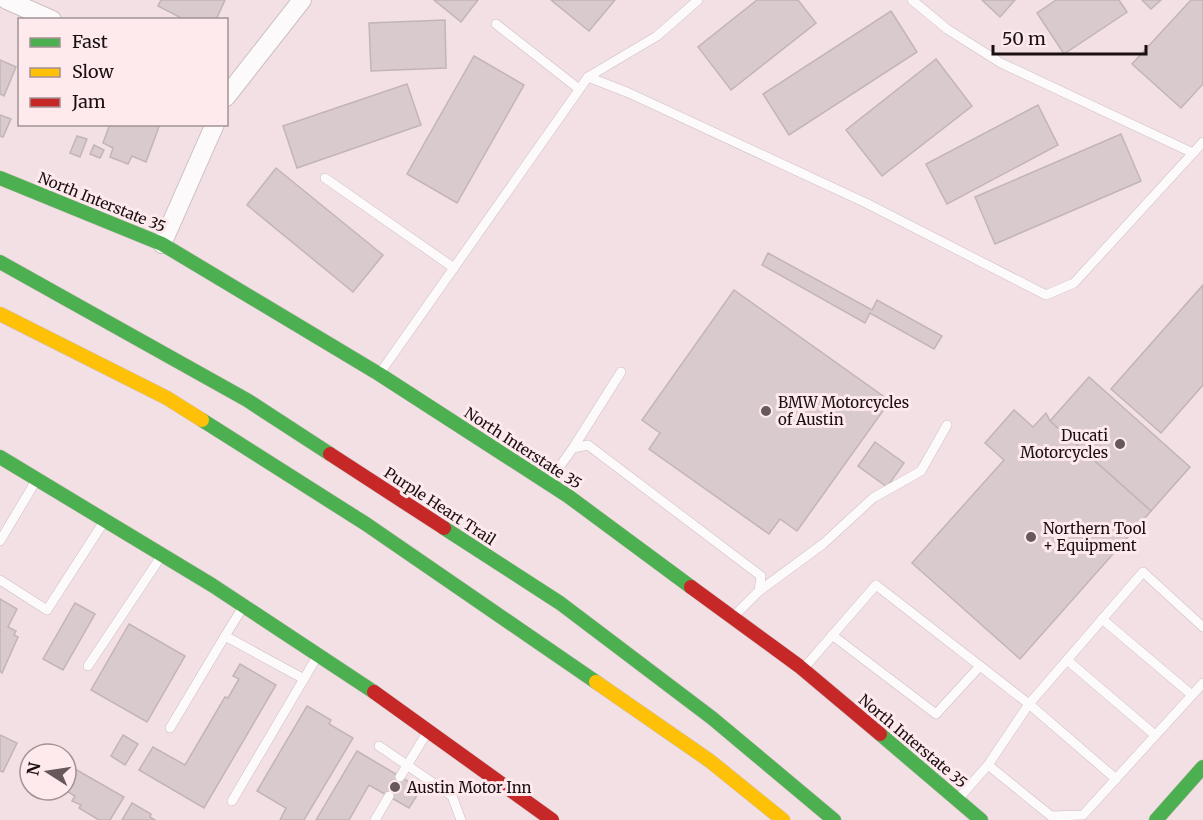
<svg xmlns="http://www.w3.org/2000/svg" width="1203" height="820" font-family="Merriweather,serif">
  <rect width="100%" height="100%" fill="#f2e0e4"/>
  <g fill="#d9cbcd" stroke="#c3b4b7" stroke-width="1.5">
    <polygon points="161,0 225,0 216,20 185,20 158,6"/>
    <polygon points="434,0 478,0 461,22"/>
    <polygon points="551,0 615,0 589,31"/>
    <polygon points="757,0 798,0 816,23 731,90 698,47"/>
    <polygon points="982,0 1015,0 1000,17"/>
    <polygon points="1056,0 1119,0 1127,12 1064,54 1037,13"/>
    <polygon points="1142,0 1161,0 1151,9"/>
    <polygon points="1191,0 1203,0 1203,84 1181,108 1132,64"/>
    <polygon points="891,11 917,52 789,135 763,94"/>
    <polygon points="445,20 446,68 371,71 369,23"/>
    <polygon points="474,56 524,85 457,203 407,174"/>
    <polygon points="936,59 972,106 882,176 846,130"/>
    <polygon points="0,60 16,67 4,96 0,94"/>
    <polygon points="407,84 421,125 297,168 283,126"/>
    <polygon points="1038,105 1058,145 947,204 926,164"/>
    <polygon points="0,115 11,119 3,137 0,136"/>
    <polygon points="110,124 160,124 146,162 132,156 128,164 110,157 113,148 103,143"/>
    <polygon points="1121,134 1141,181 995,244 975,197"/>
    <polygon points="77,136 87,139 80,157 70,153"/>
    <polygon points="94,145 104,150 100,158 90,154"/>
    <polygon points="276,168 383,255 353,292 247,205"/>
    <polygon points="768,253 872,310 877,300 942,336 934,349 870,313 865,323 762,265"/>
    <polygon points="1203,285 1203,385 1161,433 1111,389"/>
    <polygon points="734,290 890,401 797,531 780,519 769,534 649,449 660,433 642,420"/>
    <polygon points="1089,377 1190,467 1151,511 1050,421"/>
    <polygon points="1014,410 1033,427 1046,413 1050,421 1151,511 1020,659 912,563 1004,460 985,443"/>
    <polygon points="875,442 904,463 887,487 858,466"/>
    <polygon points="0,599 17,609 8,627 16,631 14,635 18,637 2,673 0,671"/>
    <polygon points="75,603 95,614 63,670 43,659"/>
    <polygon points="129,624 185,656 147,722 91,690"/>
    <polygon points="240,664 276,685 204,808 139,770 153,747 185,765 225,697 228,698 239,679 233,676"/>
    <polygon points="307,706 331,720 329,724 353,738 304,820 280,820 286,808 257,791"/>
    <polygon points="0,735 17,743 3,772 0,771"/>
    <polygon points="123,735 138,744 125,765 111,756"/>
    <polygon points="357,751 421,789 409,808 369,785 349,820 316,820"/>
    <polygon points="75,769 124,797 110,820 99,820 79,808 81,805 72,801 75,796 65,790 66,783"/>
    <polygon points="132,803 151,814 150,817 155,820 122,820"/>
  </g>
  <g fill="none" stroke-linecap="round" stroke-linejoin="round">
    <defs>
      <g id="lane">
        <polyline points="912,0 947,29 1001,63 1193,153"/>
        <polyline points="496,24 579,89"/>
        <polyline points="588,77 629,93 866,203 1046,295 1074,283 1203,142"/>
        <polyline points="325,178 454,268"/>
        <polyline points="380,373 588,77 657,36 698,0"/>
        <polyline points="573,448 621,372"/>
        <polyline points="548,483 573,448 588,445 761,576 759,591 733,617"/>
        <polyline points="0,541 37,479"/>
        <polyline points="0,580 47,610 105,520"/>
        <polyline points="759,591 823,544 873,498 921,471 947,425"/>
        <polyline points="243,607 225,636 304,679"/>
        <polyline points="1102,619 1192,695"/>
        <polyline points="832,635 936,714 980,666"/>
        <polyline points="1067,660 1155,735"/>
        <polyline points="88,666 162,555"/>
        <polyline points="803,669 876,585 1029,704 1143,572 1203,627"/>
        <polyline points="170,728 225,636"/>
        <polyline points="379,746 452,796 461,820"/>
        <polyline points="988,765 1051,816 1083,815 1203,683"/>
        <polyline points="400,777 428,731"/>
        <polyline points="959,798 988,765 1029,704 1116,779"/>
        <polyline points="232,801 318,655"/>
        <polyline points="375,820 389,796"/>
      </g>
      <g id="street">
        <polyline points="7,0 52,20"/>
        <polyline points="226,97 302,0"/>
        <polyline points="162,244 215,124"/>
      </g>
      <g id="fast">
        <polyline points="0,178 162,244 379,374 568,496 691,587"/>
        <polyline points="0,262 247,400 330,454"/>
        <polyline points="202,420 366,524 596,682"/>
        <polyline points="0,457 212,585 374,692"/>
        <polyline points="444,528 560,603 712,718 834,820"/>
        <polyline points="880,734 981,820"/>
        <polyline points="1156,820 1203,767"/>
      </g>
      <g id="slow">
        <polyline points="0,314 167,398 202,420"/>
        <polyline points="596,682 710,761 783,820"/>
      </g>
      <g id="jam">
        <polyline points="330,454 444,528"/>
        <polyline points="691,587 799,666 880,734"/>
        <polyline points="374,692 552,820"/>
      </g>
    </defs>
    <use href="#lane" stroke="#cebfc2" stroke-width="10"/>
    <use href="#street" stroke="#cebfc2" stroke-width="20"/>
    <use href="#fast" stroke="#cebfc2" stroke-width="15"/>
    <use href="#slow" stroke="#cebfc2" stroke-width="15"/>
    <use href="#jam" stroke="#cebfc2" stroke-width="15"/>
    <use href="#lane" stroke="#fdfafb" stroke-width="9"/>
    <use href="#street" stroke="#fdfafb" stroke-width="18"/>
    <use href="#fast" stroke="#4caf50" stroke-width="14"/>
    <use href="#slow" stroke="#ffc107" stroke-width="14"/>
    <use href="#jam" stroke="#c62828" stroke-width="14"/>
  </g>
  <g fill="#66585b" stroke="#fee9ed" stroke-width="2">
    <circle cx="766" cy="411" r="6"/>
    <circle cx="1120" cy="444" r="6"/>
    <circle cx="1031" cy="537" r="6"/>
    <circle cx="395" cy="787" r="6"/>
  </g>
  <g text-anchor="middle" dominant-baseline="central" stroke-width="6" stroke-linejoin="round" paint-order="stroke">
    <g font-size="15" fill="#1a0f11" stroke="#fee9ed">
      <text transform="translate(102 202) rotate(22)">North Interstate 35</text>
      <text transform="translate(523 448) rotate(33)">North Interstate 35</text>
      <text transform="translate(440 506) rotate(33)">Purple Heart Trail</text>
      <text transform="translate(913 741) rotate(40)">North Interstate 35</text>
    </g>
    <g font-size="15" fill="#1a0f11" stroke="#fee9ed" text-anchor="start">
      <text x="778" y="402">BMW Motorcycles<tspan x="778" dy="17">of Austin</tspan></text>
      <text x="1108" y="435" text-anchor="end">Ducati<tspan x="1108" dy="17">Motorcycles</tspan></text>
      <text x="1043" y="528">Northern Tool<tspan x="1043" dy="17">+ Equipment</tspan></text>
      <text x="407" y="787">Austin Motor Inn</text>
    </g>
  </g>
  <rect x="18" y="18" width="210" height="108" fill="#fee9ed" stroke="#a39295" stroke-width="1.5"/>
  <rect x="30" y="38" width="30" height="9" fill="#4caf50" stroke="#a39295" stroke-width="1.5"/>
  <text x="72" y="48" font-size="18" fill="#1a0f11">Fast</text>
  <rect x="30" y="68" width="30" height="9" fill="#ffc107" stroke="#a39295" stroke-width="1.5"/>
  <text x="72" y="78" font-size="18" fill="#1a0f11">Slow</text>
  <rect x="30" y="98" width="30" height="9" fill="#c62828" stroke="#a39295" stroke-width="1.5"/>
  <text x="72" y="108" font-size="18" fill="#1a0f11">Jam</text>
  <g transform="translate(48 772) rotate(282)"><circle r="28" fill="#fee9ed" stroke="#a39295" stroke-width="1.5"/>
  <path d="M0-4.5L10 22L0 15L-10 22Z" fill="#66585b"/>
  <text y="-9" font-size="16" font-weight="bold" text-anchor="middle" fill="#1a0f11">N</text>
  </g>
  <path d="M993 45v9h153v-9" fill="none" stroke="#1a0f11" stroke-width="3"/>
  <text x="1002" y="45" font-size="18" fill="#1a0f11" stroke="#fee9ed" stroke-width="4.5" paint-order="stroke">50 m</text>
</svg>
